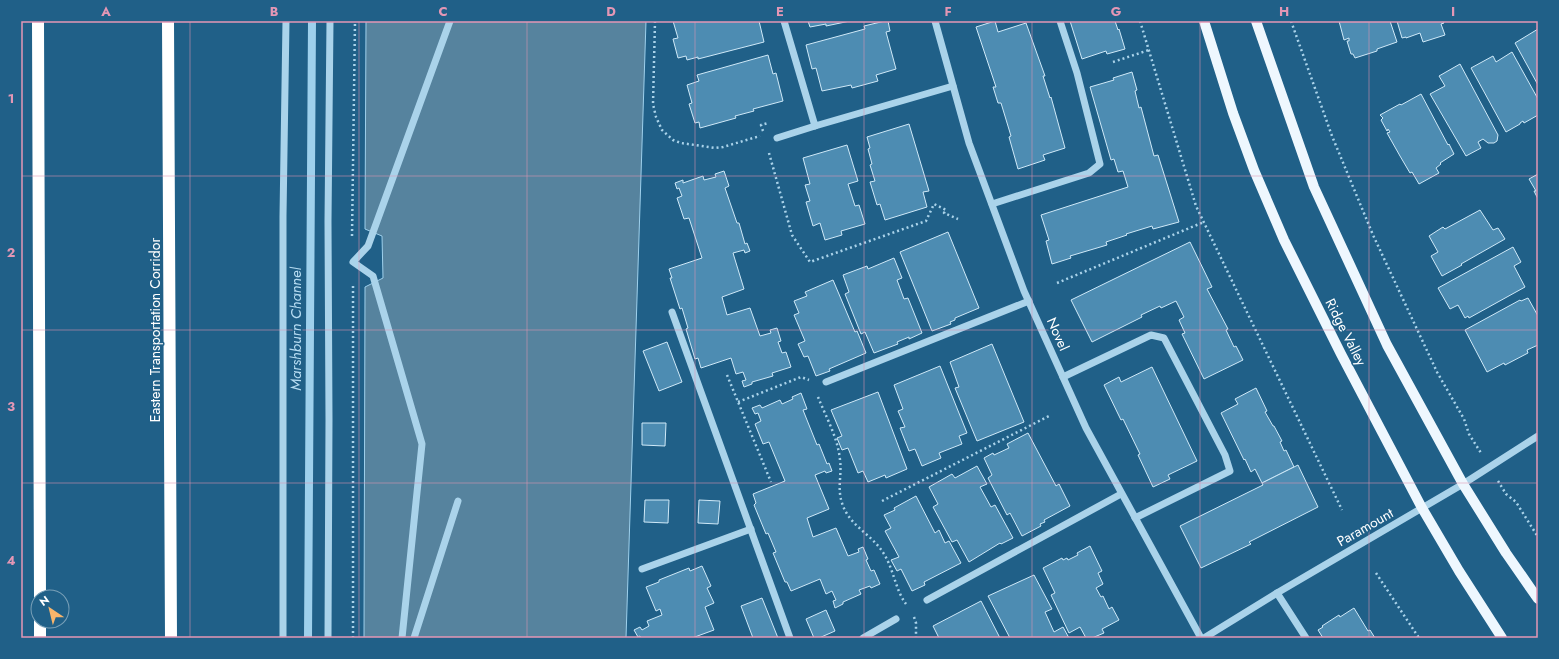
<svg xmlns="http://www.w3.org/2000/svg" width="1559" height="659" font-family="Jost,sans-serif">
  <rect width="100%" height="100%" fill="#206088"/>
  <polygon fill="#56839e" stroke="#9ed0ec" points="366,21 646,21 626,638 364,638 365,287 383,278 382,236 365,229"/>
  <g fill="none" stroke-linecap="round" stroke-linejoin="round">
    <polyline stroke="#9ed0ec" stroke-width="8" points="308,638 312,21"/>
  </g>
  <g fill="#4d8cb2" stroke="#cfe9f8">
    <polygon points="673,21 759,21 764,42 698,59 698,57 687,60 686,56 678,58 673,39 678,38"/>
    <polygon points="808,21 850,21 826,26 826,24 810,27"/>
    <polygon points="885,21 888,21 890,31 886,32 896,69 876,75 878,81 852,88 851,85 822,91 816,68 812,69 806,45 865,29 864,26"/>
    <polygon points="995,21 998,32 1026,23 1045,76 1043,76 1050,98 1051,97 1065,148 1043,155 1045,160 1018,169 1009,137 1011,136 1001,103 998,103 993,87 996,87 976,27"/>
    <polygon points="1070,21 1115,21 1118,30 1119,29 1125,49 1107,54 1106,51 1082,59"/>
    <polygon points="1339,21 1390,21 1397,42 1377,49 1377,51 1355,58 1353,54 1351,54 1347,41 1349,41 1349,38 1344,40"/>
    <polygon points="1397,21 1443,21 1444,23 1441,24 1445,35 1423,42 1420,33 1406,38 1406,37 1402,38"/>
    <polygon points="1538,29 1538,85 1515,43"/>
    <polygon points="1512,52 1538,99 1538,115 1524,123 1523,121 1520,123 1520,124 1506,132 1471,68 1493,56 1496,62"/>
    <polygon points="768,55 773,74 776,73 783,101 753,109 754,111 735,116 736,118 700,128 699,122 695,123 689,104 692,103 687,85 699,81 697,75"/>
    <polygon points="1460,64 1498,135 1497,141 1494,143 1488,143 1483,139 1478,142 1481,148 1466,156 1430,94 1445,86 1439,76"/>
    <polygon points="1132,72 1137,90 1135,91 1139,108 1141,107 1154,156 1158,155 1179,222 1153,229 1152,226 1126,234 1127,235 1106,242 1107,245 1070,256 1071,258 1052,264 1046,241 1049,240 1041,215 1128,187 1123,171 1118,172 1114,159 1111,160 1090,87 1114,80 1113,78"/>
    <polygon points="1421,94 1448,145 1449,144 1454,154 1440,163 1441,164 1436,168 1439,173 1419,184 1412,172 1410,173 1400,156 1387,133 1390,132 1388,129 1387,131 1381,120 1383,118 1380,115 1400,104 1401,105"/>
    <polygon points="909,124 929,191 923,192 927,207 885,220 880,204 877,205 870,182 875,181 870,165 872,164 868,149 870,148 867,137"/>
    <polygon points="847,145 858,181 848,184 855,206 859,205 865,224 841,231 842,235 825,240 820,223 813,226 806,202 810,201 805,185 810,184 803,158"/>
    <polygon points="724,171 729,186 725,188 737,223 739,223 745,244 747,243 750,251 745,253 744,250 733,253 744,289 722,297 727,315 750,308 760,336 771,333 770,330 777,328 781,341 778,342 782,353 786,352 791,367 772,373 773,376 752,382 752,384 744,387 742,381 746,380 743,372 736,374 731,358 701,368 698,358 695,359 686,329 688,328 682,308 680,309 670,278 672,278 669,269 702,258 689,218 684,219 677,198 682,196 679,188 677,189 675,183 683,180 683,183 703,176 704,180 716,177 715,174"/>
    <polygon points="1538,174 1538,199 1534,191 1536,191 1529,179"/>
    <polygon points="1480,210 1493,230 1498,228 1505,239 1461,264 1462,265 1442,276 1431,256 1438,252 1429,236 1443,227 1445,229"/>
    <polygon points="948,232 979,308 955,318 955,320 950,322 951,324 932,331 900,252"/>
    <polygon points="1190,242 1212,287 1207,289 1228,329 1226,330 1234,347 1236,346 1243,360 1204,379 1182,334 1185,333 1179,320 1184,317 1176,301 1161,308 1160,306 1141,315 1142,317 1092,342 1071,300"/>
    <polygon points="1513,247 1521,262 1514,266 1525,287 1469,318 1468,316 1465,318 1458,305 1450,309 1438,288"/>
    <polygon points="894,258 902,278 897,280 904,299 908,298 922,333 909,339 909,337 897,342 898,344 874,353 865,332 861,334 845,294 849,292 843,275 867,266 868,269"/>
    <polygon points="833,280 855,332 857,331 866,353 829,369 830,371 816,376 808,356 804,357 798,344 805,341 794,315 799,313 794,301 807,296 805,292"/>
    <polygon points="1528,298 1538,316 1538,345 1527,350 1528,353 1505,365 1504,363 1487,372 1465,330 1520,300 1521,301"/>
    <polygon points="667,342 682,382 659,391 643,351"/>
    <polygon points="992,344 1024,422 977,441 955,388 959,387 950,362"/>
    <polygon points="940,366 967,433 959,436 962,444 939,453 941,458 922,466 915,449 909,451 900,428 905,427 898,411 903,409 894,385"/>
    <polygon points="1152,367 1197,461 1168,475 1170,479 1153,487 1138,455 1140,454 1123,419 1121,420 1104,385 1119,377 1121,382"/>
    <polygon points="1256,388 1267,411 1265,412 1273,426 1274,426 1282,441 1280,442 1284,451 1286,450 1294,467 1262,483 1255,469 1251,472 1245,459 1244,460 1221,413 1238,404 1235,399"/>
    <polygon points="878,392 907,469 886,478 885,475 868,482 863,471 858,473 848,448 842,450 837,438 842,436 831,410"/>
    <polygon points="801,393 807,409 803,410 817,445 819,444 827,464 829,463 832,471 826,473 825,471 815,475 829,509 807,518 813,537 836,528 848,556 859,552 858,549 863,547 868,559 866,560 871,571 874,570 880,584 871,588 870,586 859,590 861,594 843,602 843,604 835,608 833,601 836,600 832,591 826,594 820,579 791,591 787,582 785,582 773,553 776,552 768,533 766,534 754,505 756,503 753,494 785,481 769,442 763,444 755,424 761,421 758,413 755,414 752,408 760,405 762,408 780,400 782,404 793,399 792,397"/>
    <polygon points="642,423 666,423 665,446 642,445"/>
    <polygon points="1028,433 1056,486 1059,484 1070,506 1044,520 1045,522 1040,524 1041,526 1022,536 1010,513 1007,515 988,478 992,475 984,458 993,453 994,455 1009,448 1007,444"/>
    <polygon points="1298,465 1318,507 1249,542 1251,544 1201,568 1180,526 1263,485 1262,483"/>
    <polygon points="977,466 987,484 980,487 991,507 995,505 1013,538 1001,544 1000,543 969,562 957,540 952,542 933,507 938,504 929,487 952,474 955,478"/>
    <polygon points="916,496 935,533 939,530 945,543 949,541 961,563 924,582 925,585 912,591 901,569 897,571 891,560 899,557 885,531 891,528 884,515 895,510 894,508"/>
    <polygon points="645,500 669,500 668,523 644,522"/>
    <polygon points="699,500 720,501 718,524 698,523"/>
    <polygon points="1090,546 1102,571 1098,573 1103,584 1096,588 1101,597 1103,596 1109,609 1112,607 1119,620 1102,629 1104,633 1092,638 1086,638 1080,627 1069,633 1051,595 1055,593 1043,568 1062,558 1063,560 1067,558 1068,560 1078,555 1077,553"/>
    <polygon points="702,566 711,586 707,588 714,603 705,607 714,630 692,638 641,638 640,636 638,637 634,630 640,627 642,630 649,626 647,621 662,615 660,609 656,611 646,587 659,582 659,580 689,568 690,571"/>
    <polygon points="1034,575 1052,609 1045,612 1054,632 1063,627 1069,638 1010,638 988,596"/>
    <polygon points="762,598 778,638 753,638 741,606"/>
    <polygon points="981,601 1000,638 939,638 933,626"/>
    <polygon points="1354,608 1368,631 1370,630 1375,638 1323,638 1318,630 1323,627 1322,626 1339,615 1340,617"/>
    <polygon points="826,610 835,631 819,638 814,638 806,619"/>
  </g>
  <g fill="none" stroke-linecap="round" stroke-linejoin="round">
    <g stroke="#aad3ea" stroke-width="2.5" stroke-dasharray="2 3" stroke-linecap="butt">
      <polyline points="655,21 653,104 656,117 662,130 673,140 681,143 715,148 723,147 760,136"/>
      <polyline points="1140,21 1196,206 1342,510"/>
      <polyline points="1291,21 1332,136 1373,235 1437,372 1464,419 1469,434 1481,453"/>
      <polyline points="1113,62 1149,50"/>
      <polyline points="763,131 761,125 768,123"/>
      <polyline points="769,153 792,235 810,262 926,221 934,204 946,210 944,213 958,219"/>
      <polyline points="352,236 355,21"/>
      <polyline points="1057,283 1204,222"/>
      <polyline points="727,375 771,482"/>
      <path d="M818,397C826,417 838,438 840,460C842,475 837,488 842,503C849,526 872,534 884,554C894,570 895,589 906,604"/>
      <polyline points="738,402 801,377 809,380"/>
      <polyline points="1498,481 1506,494 1516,502 1538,537"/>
      <polyline points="882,501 1051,415"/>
      <polyline points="1376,573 1419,638"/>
      <polyline points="914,617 916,623 916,638"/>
      <polyline points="353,638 353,283"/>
    </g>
    <g stroke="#aad3ea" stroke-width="7">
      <polyline points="784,21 815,126 953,86"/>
      <polyline points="935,21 969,143 1024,291 1086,428 1201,638"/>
      <polyline points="777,138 815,126"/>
      <polyline points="992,204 1089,173 1100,164 1077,73 1060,21"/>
      <polyline points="672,312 790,638"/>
      <polyline points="1063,377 1151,335 1164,338 1225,455 1230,471 1135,518"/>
      <polyline points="826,382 1029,301"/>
      <polyline points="642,569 751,529"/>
      <polyline points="1277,593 1306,638"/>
      <polyline points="927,600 1121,494"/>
      <polyline points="283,638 283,216 286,21"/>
      <polyline points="328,638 329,419 328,221 330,21"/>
      <polyline points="402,638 422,444 373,276 353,262 368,246 450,21"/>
      <polyline points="414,638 458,501"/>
      <polyline points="863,638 896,619"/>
      <polyline points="1204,638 1277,593 1463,484 1538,436"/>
    </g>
    <g stroke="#eef7fe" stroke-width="10">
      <polyline points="1204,21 1233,113 1254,170 1284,240 1341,354 1422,508 1459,571 1502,638"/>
      <polyline points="1256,21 1314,187 1387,345 1463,484 1506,553 1538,599"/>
    </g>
    <g stroke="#fff" stroke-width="12">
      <polyline points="38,21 40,597"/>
      <polyline points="168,21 171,638"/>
      <polyline points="40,621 40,638"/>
    </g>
  </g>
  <path fill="none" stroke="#e497b5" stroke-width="1" stroke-opacity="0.55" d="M190,21V638M359,21V638M527,21V638M695,21V638M864,21V638M1032,21V638M1200,21V638M1369,21V638M21,176H1538M21,330H1538M21,483H1538"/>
  <g text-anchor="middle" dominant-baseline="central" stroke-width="3" stroke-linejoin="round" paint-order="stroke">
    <g font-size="14" fill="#fff" stroke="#206088">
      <text transform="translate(155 330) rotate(-90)">Eastern Transportation Corridor</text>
      <text transform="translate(1346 332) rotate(63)">Ridge Valley</text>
      <text transform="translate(1058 334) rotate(66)">Novel</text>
      <text transform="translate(1365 527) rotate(-30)">Paramount</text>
    </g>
    <g font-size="15" font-style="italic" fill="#b6dcf2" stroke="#206088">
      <text transform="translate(296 329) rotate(-90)">Marshburn Channel</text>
    </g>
  </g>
  <rect width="1559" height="659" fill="none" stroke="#206088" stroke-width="44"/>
  <g transform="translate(50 609) rotate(325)"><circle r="19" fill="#206088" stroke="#79a0b8"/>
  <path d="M0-3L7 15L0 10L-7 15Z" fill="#f8b56b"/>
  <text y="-6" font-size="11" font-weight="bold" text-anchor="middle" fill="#ffffff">N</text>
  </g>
  <rect x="22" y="22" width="1515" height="615" fill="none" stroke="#e497b5" stroke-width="1.5"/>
  <g font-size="13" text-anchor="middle" font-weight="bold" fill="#e497b5">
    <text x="106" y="16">A</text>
    <text x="274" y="16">B</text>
    <text x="443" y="16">C</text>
    <text x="611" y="16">D</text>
    <text x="780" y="16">E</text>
    <text x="948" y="16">F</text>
    <text x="1116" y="16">G</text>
    <text x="1284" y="16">H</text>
    <text x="1453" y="16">I</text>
    <text x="11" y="103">1</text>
    <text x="11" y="257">2</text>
    <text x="11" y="411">3</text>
    <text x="11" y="565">4</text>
  </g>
</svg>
